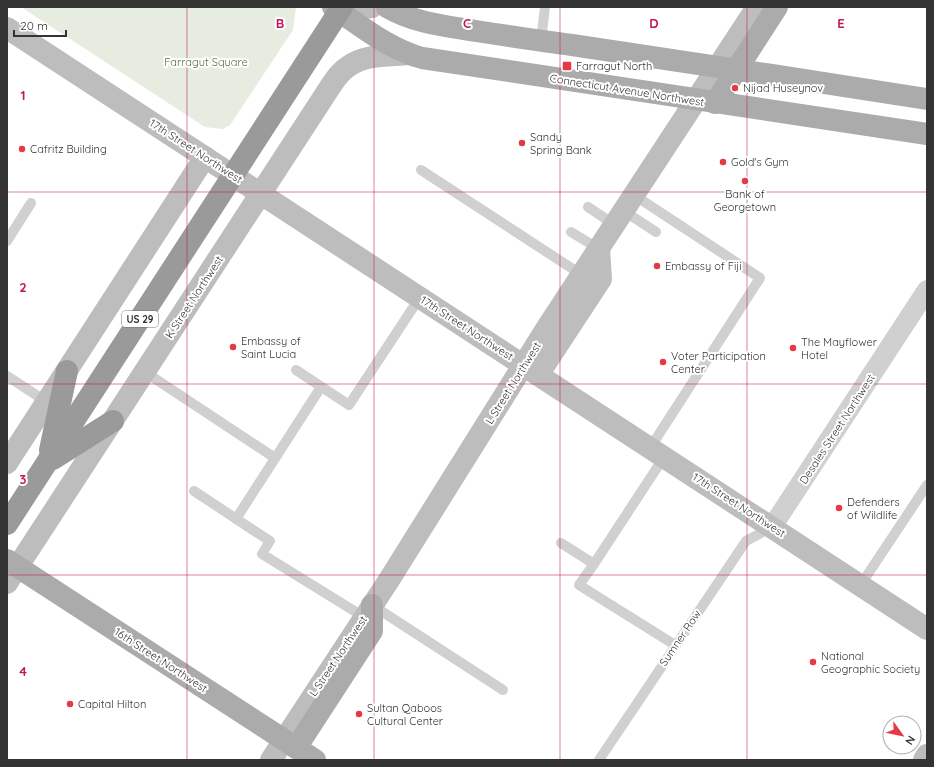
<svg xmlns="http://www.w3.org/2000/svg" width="934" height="767" font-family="Quicksand,sans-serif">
  <rect width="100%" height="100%" fill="#fff"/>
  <polygon fill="#e6ecdf" points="21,7 296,7 293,30 230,125 223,129 205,127"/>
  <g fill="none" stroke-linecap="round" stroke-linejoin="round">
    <g stroke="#d0d0d0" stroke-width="10">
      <polyline points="541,41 545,7"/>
      <polyline points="421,170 582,275"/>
      <polyline points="634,195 760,278 650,448"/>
      <polyline points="588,207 615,225"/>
      <polyline points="624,211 656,232"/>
      <polyline points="571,232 599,249"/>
      <polyline points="7,241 31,203"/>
      <polyline points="296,370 349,405 420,297"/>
      <polyline points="145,372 275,458"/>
      <polyline points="7,376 47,402"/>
      <polyline points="194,491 253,530 270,541 262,554 364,617"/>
      <polyline points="236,519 321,387"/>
      <polyline points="561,543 594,564 579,585 675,645"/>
      <polyline points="594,564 664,457"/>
      <polyline points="860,586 927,485"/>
      <polyline points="372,605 503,690"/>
      <polyline points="599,760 746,541 772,527"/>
    </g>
    <polyline stroke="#d0d0d0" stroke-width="20" points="772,527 927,290"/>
    <g stroke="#bdbdbd" stroke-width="22">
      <polyline points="338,7 339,11 372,7"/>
      <polyline points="7,28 927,629"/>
      <polyline points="538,375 601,279 599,249"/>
      <polyline points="7,463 205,157"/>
      <path d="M7,583L332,84C337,77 342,70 349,66C366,54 389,56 409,54"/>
      <polyline points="271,760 389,580 546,329 757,7"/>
      <polyline points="924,760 927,755"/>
    </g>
    <g stroke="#ababab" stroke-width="22">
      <path d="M333,7C361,26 389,49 422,58L927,134"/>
      <path d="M387,7C414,23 446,26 476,31C508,36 540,41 572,45C690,63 809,80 927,99"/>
      <polyline points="715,103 777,7"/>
      <polyline points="7,560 315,760"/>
      <polyline points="296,748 372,631 372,605"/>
    </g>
    <g stroke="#9a9a9a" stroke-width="22">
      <polyline points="50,450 67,371"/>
      <polyline points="53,459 113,421"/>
      <polyline points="7,524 342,7"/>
    </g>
  </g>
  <path fill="none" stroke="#c2185b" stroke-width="1" stroke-opacity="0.55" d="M187,7V760M374,7V760M560,7V760M747,7V760M7,192H927M7,384H927M7,575H927"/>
  <g fill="#e63946" stroke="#fff" stroke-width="1.5">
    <rect x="562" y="61" width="10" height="10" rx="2"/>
    <circle cx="735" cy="88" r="4"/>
    <circle cx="522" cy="143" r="4"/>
    <circle cx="22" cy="149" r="4"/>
    <circle cx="723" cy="162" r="4"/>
    <circle cx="745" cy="181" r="4"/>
    <circle cx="657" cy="266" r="4"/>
    <circle cx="233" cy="347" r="4"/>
    <circle cx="793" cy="348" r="4"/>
    <circle cx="663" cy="362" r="4"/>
    <circle cx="839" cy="508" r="4"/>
    <circle cx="813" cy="662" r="4"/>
    <circle cx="70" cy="704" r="4"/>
    <circle cx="359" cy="714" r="4"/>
  </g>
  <g text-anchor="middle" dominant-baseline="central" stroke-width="4" stroke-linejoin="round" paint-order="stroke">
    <rect fill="#fff" stroke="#707070" stroke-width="1" x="122" y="311" width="36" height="16" rx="3"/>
    <g font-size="10" font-weight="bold" fill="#333">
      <text x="140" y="319">US 29</text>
    </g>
    <g font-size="11" fill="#56703f" stroke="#fff">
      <text x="206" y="62">Farragut Square</text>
    </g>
    <g font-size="11" fill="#333" stroke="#fff" text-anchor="start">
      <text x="576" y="66">Farragut North</text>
      <text x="743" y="88">Nijad Huseynov</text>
      <text x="530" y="137">Sandy<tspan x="530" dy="13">Spring Bank</tspan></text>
      <text x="30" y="149">Cafritz Building</text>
      <text x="731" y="162">Gold's Gym</text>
      <text x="745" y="194" text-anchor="middle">Bank of<tspan x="745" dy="13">Georgetown</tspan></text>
      <text x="665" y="266">Embassy of Fiji</text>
      <text x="241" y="341">Embassy of<tspan x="241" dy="13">Saint Lucia</tspan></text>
      <text x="801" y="342">The Mayflower<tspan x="801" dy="13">Hotel</tspan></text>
      <text x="671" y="356">Voter Participation<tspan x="671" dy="13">Center</tspan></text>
      <text x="847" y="502">Defenders<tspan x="847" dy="13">of Wildlife</tspan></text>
      <text x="821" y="656">National<tspan x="821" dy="13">Geographic Society</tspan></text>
      <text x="78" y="704">Capital Hilton</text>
      <text x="367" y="708">Sultan Qaboos<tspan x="367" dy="13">Cultural Center</tspan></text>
    </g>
    <g font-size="11" fill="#333" stroke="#fff">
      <text transform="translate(627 90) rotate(9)">Connecticut Avenue Northwest</text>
      <text transform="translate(196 151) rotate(33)">17th Street Northwest</text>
      <text transform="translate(194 297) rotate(-57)">K Street Northwest</text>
      <text transform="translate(467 328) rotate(33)">17th Street Northwest</text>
      <text transform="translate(513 383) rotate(-58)">L Street Northwest</text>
      <text transform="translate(837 429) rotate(-57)">Desales Street Northwest</text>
      <text transform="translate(739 505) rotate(33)">17th Street Northwest</text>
      <text transform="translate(680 638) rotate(-56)">Sumner Row</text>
      <text transform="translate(338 656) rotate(-56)">L Street Northwest</text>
      <text transform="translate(161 660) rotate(33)">16th Street Northwest</text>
    </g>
  </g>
  <g font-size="13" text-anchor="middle" font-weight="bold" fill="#c2185b" stroke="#fff" stroke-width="4" stroke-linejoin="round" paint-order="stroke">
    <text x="280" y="28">B</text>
    <text x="467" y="28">C</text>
    <text x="654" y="28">D</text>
    <text x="841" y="28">E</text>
    <text x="23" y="100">1</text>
    <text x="23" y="292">2</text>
    <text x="23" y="484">3</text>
    <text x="23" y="676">4</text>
  </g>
  <rect width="934" height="767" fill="none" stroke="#333333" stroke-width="16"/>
  <g transform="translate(902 735) rotate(123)"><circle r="19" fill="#ffffff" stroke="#adadad"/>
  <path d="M0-3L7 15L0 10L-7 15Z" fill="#e63946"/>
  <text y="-6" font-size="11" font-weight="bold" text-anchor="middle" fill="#333333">N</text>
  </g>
  <path d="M14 30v6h52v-6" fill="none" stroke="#333333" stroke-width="2"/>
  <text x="20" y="30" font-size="12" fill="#333333" stroke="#ffffff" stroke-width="3" paint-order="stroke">20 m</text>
</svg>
